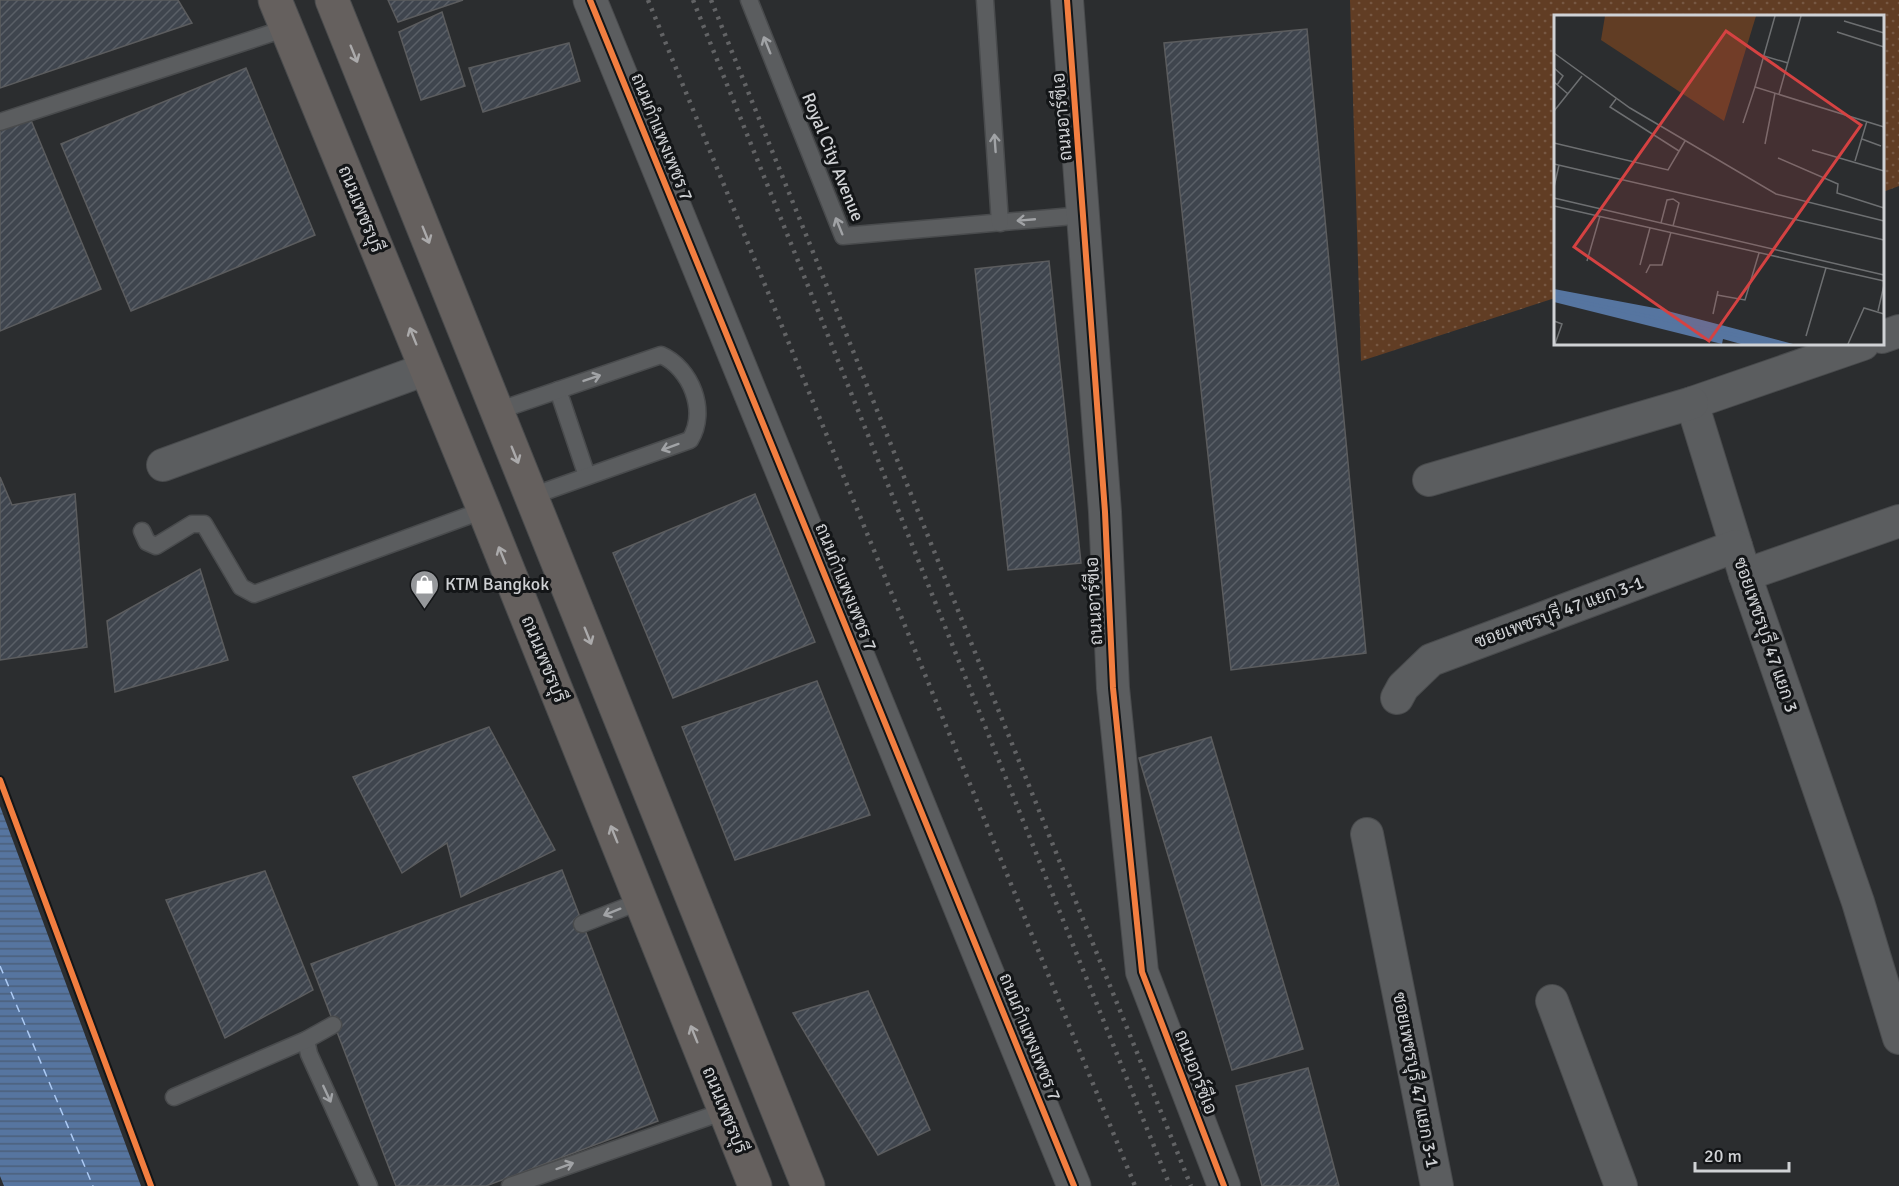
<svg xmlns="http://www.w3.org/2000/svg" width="1899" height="1186" font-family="Signika,Sarabun,sans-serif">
  <defs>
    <pattern id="grass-dots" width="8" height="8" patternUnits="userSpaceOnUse" patternTransform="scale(1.5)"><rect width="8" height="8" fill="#613d24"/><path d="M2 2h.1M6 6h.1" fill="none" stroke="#775843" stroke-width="1.8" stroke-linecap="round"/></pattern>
    <pattern id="water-rules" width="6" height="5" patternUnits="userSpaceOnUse" patternTransform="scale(1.5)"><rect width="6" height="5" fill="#5675a0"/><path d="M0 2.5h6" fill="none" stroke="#4c5f7a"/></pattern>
    <pattern id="building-hatch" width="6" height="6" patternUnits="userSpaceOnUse" patternTransform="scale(1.5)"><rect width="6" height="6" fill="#3f454e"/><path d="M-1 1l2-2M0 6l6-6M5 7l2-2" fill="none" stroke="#5a5f67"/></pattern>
  </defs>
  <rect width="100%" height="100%" fill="#2b2d2f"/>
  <polygon fill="url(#grass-dots)" points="1350,0 1899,0 1899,186 1883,192 1882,16 1556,16 1555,298 1361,361"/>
  <polygon fill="url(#water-rules)" points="0,806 141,1186 4,1186 0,1176"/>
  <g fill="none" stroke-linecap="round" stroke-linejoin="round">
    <polyline stroke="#accaf4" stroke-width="1.5" stroke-dasharray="8 6" stroke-linecap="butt" points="0,966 93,1186"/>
  </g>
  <g fill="url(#building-hatch)" stroke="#5b5c5e" stroke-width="1.5">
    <polygon points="0,0 178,0 192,23 0,88"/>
    <polygon points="388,0 463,0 398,22"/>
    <polygon points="442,12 465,86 421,100 399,32"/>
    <polygon points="1307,29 1366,653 1231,670 1164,43"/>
    <polygon points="569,43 580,81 483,112 469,68"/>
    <polygon points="246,68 315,235 131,311 61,144"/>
    <polygon points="28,113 101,289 0,331 0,124"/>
    <polygon points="1049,261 1081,563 1008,570 975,269"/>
    <polygon points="0,477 12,505 75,494 87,647 0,660"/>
    <polygon points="755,494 815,642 673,698 613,553"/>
    <polygon points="200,569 228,660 115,692 107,621"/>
    <polygon points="817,681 870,815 735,860 682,727"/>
    <polygon points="489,727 555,850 461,897 447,843 402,873 353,777"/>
    <polygon points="1211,737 1303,1049 1232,1070 1139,758"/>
    <polygon points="562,870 658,1121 486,1186 396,1186 311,964"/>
    <polygon points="265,871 313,990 225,1038 166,900"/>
    <polygon points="868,991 930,1130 878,1155 793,1013"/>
    <polygon points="1308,1068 1339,1186 1262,1186 1236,1086"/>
  </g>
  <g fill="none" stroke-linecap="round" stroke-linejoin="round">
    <defs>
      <g id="lane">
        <polyline points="749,0 843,236 1085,215"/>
        <polyline points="985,0 1000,223"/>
        <polyline points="0,122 287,28"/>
        <polyline points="558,390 587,476"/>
        <path d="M497,411L661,355C691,368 708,411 690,440L532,496"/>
        <polyline points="142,531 147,542 156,546 192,524 204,524 241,587 254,594 484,510"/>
        <polyline points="582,924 641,901"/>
        <polyline points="306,1040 309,1054 369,1186"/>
        <polyline points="174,1097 306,1040 333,1025"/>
        <polyline points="510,1186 725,1111"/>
      </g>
      <g id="street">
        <polyline points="1067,0 1105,512 1113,688 1142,972 1224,1186"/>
        <polyline points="1882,337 1899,331"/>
        <polyline points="1863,344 1692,403 1745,575 1858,902 1899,1038"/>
        <polyline points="163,465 426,369"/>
        <polyline points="1429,480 1692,403"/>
        <polyline points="1745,575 1899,521"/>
        <polyline points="1397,698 1403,687 1431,660 1736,546"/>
        <polyline points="1367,834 1437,1186"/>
        <polyline points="1552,1001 1621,1186"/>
      </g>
      <polyline id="secondary" points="590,0 1074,1186"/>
      <g id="primary">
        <polyline points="275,0 484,510 755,1186"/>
        <polyline points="332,0 808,1186"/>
      </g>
    </defs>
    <use href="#lane" stroke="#494b4d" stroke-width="19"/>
    <use href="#street" stroke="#494b4d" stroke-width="34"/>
    <use href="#secondary" stroke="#494b4d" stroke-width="35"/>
    <use href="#primary" stroke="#494b4d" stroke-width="35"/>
    <polyline stroke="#666869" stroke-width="4" stroke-dasharray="6 3" stroke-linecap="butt" points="0,780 151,1186"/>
    <use href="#lane" stroke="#5b5d5f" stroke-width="16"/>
    <use href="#street" stroke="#5b5d5f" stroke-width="32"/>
    <use href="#secondary" stroke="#5b5d5f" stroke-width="33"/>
    <use href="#primary" stroke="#65605e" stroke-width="33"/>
    <g stroke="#626365" stroke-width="4.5" stroke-dasharray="3 6" stroke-linecap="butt">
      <polyline points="648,0 1135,1186"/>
      <polyline points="693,0 1170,1186"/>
      <polyline points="711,0 1191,1186"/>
    </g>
    <defs>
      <g id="cycleway">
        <polyline points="590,0 1074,1186"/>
        <polyline points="1067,0 1105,512 1113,688 1142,972 1224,1186"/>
        <polyline points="0,780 151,1186"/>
      </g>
    </defs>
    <use href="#cycleway" stroke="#131517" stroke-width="10"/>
    <use href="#cycleway" stroke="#f27e40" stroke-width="6"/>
  </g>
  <defs><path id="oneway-shaft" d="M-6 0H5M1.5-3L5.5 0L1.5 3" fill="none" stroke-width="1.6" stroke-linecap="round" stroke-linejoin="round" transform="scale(1.5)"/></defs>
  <g stroke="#a1a3a6">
    <use href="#oneway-shaft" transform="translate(767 45) rotate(-112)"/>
    <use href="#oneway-shaft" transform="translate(995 143) rotate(-94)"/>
    <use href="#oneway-shaft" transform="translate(1026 220) rotate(175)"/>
    <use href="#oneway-shaft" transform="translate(839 226) rotate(-112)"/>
    <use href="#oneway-shaft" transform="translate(592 378) rotate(-19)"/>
    <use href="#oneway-shaft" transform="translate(670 447) rotate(160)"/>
    <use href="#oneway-shaft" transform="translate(612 912) rotate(158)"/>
    <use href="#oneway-shaft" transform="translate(327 1094) rotate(65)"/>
    <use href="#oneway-shaft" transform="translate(565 1166) rotate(-20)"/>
  </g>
  <g stroke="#abaaab">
    <use href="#oneway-shaft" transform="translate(354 54) rotate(68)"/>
    <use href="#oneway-shaft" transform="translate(426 235) rotate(68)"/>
    <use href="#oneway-shaft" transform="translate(413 336) rotate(-112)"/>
    <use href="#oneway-shaft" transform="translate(515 455) rotate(68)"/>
    <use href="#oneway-shaft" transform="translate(502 555) rotate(-112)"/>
    <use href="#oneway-shaft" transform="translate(588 636) rotate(68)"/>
    <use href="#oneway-shaft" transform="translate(614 834) rotate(-112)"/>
    <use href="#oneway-shaft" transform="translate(694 1034) rotate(-112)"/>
  </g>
  <defs>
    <symbol id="shop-pin" viewBox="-11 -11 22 30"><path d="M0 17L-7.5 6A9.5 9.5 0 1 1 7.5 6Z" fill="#96989b" stroke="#131517"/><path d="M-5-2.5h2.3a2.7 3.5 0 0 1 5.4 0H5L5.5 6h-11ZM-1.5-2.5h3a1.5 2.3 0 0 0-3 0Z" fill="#fff"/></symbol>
  </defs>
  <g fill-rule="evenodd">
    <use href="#shop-pin" x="408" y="568" width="33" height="45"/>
  </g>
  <g text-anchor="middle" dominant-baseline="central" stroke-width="6" stroke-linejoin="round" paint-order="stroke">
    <g font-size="18" fill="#d0d2d5" stroke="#131517">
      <text transform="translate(1062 117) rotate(-95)">ถนนอาร์ซีเอ</text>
      <text transform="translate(662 137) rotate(68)">ถนนกำแพงเพชร 7</text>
      <text transform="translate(833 157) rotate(68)">Royal City Avenue</text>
      <text transform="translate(361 209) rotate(68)">ถนนเพชรบุรี</text>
      <text transform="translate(846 587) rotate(68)">ถนนกำแพงเพชร 7</text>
      <text transform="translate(1094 601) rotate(-93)">ถนนอาร์ซีเอ</text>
      <text transform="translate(1559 612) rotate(-20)">ซอยเพชรบุรี 47 แยก 3-1</text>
      <text transform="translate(1766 635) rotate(71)">ซอยเพชรบุรี 47 แยก 3</text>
      <text transform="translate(544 659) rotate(68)">ถนนเพชรบุรี</text>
      <text transform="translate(1030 1037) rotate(68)">ถนนกำแพงเพชร 7</text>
      <text transform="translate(1196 1072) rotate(69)">ถนนอาร์ซีเอ</text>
      <text transform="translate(1416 1080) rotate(79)">ซอยเพชรบุรี 47 แยก 3-1</text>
      <text transform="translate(725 1110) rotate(68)">ถนนเพชรบุรี</text>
    </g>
    <g font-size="18" fill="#d0d2d5" stroke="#131517" text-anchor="start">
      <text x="445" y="584">KTM Bangkok</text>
    </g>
  </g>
  <g transform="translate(1554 15)">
    <rect width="330" height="330" fill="#2b2d2f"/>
    <path d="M51,1H202L170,106L47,25Z" fill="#613d24"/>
    <path d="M0,274L106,294L239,329H187L169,324L168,329L0,287Z" fill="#5675a0"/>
    <path fill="none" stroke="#5675a0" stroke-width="3" d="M0,281L186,321L190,329M193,329L203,325L220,329"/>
    <path fill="none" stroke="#6d6f71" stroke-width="1.5" d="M221,1L201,72L330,112M290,6L330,18M283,17L330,32M0,38L76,93L222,179L330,206M210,41L234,48M0,53L9,61L3,70M0,67L14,79M225,79L247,1M62,84L56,92L125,136M0,96L28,61M189,108L201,72M308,124L327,131M0,128L114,155L131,126M211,129L221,78M258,135L330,156M224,143L284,169L283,178L330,193M301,146L313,106M0,149L330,225M0,172L5,150M0,183L330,260M0,191L330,266M107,208L113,185L119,184L125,188L119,211M33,246L46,201M86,250L96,213M92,258L96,250H108L117,217M163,280L191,285L205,238M324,296L330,270M159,299L164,276M0,306L8,309L1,329M252,321L272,253M294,329L310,293L330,299"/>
    <path fill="#d54242" fill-opacity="0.15" stroke="#d54242" stroke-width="3" d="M172,16L307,110L155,326L20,232Z"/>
    <rect width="330" height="330" fill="none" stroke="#d0d2d5" stroke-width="3"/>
  </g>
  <path d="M1695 1162v9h94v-9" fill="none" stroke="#d0d2d5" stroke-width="3"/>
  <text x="1704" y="1162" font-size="18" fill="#d0d2d5" stroke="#131517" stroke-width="4.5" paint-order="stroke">20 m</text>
</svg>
